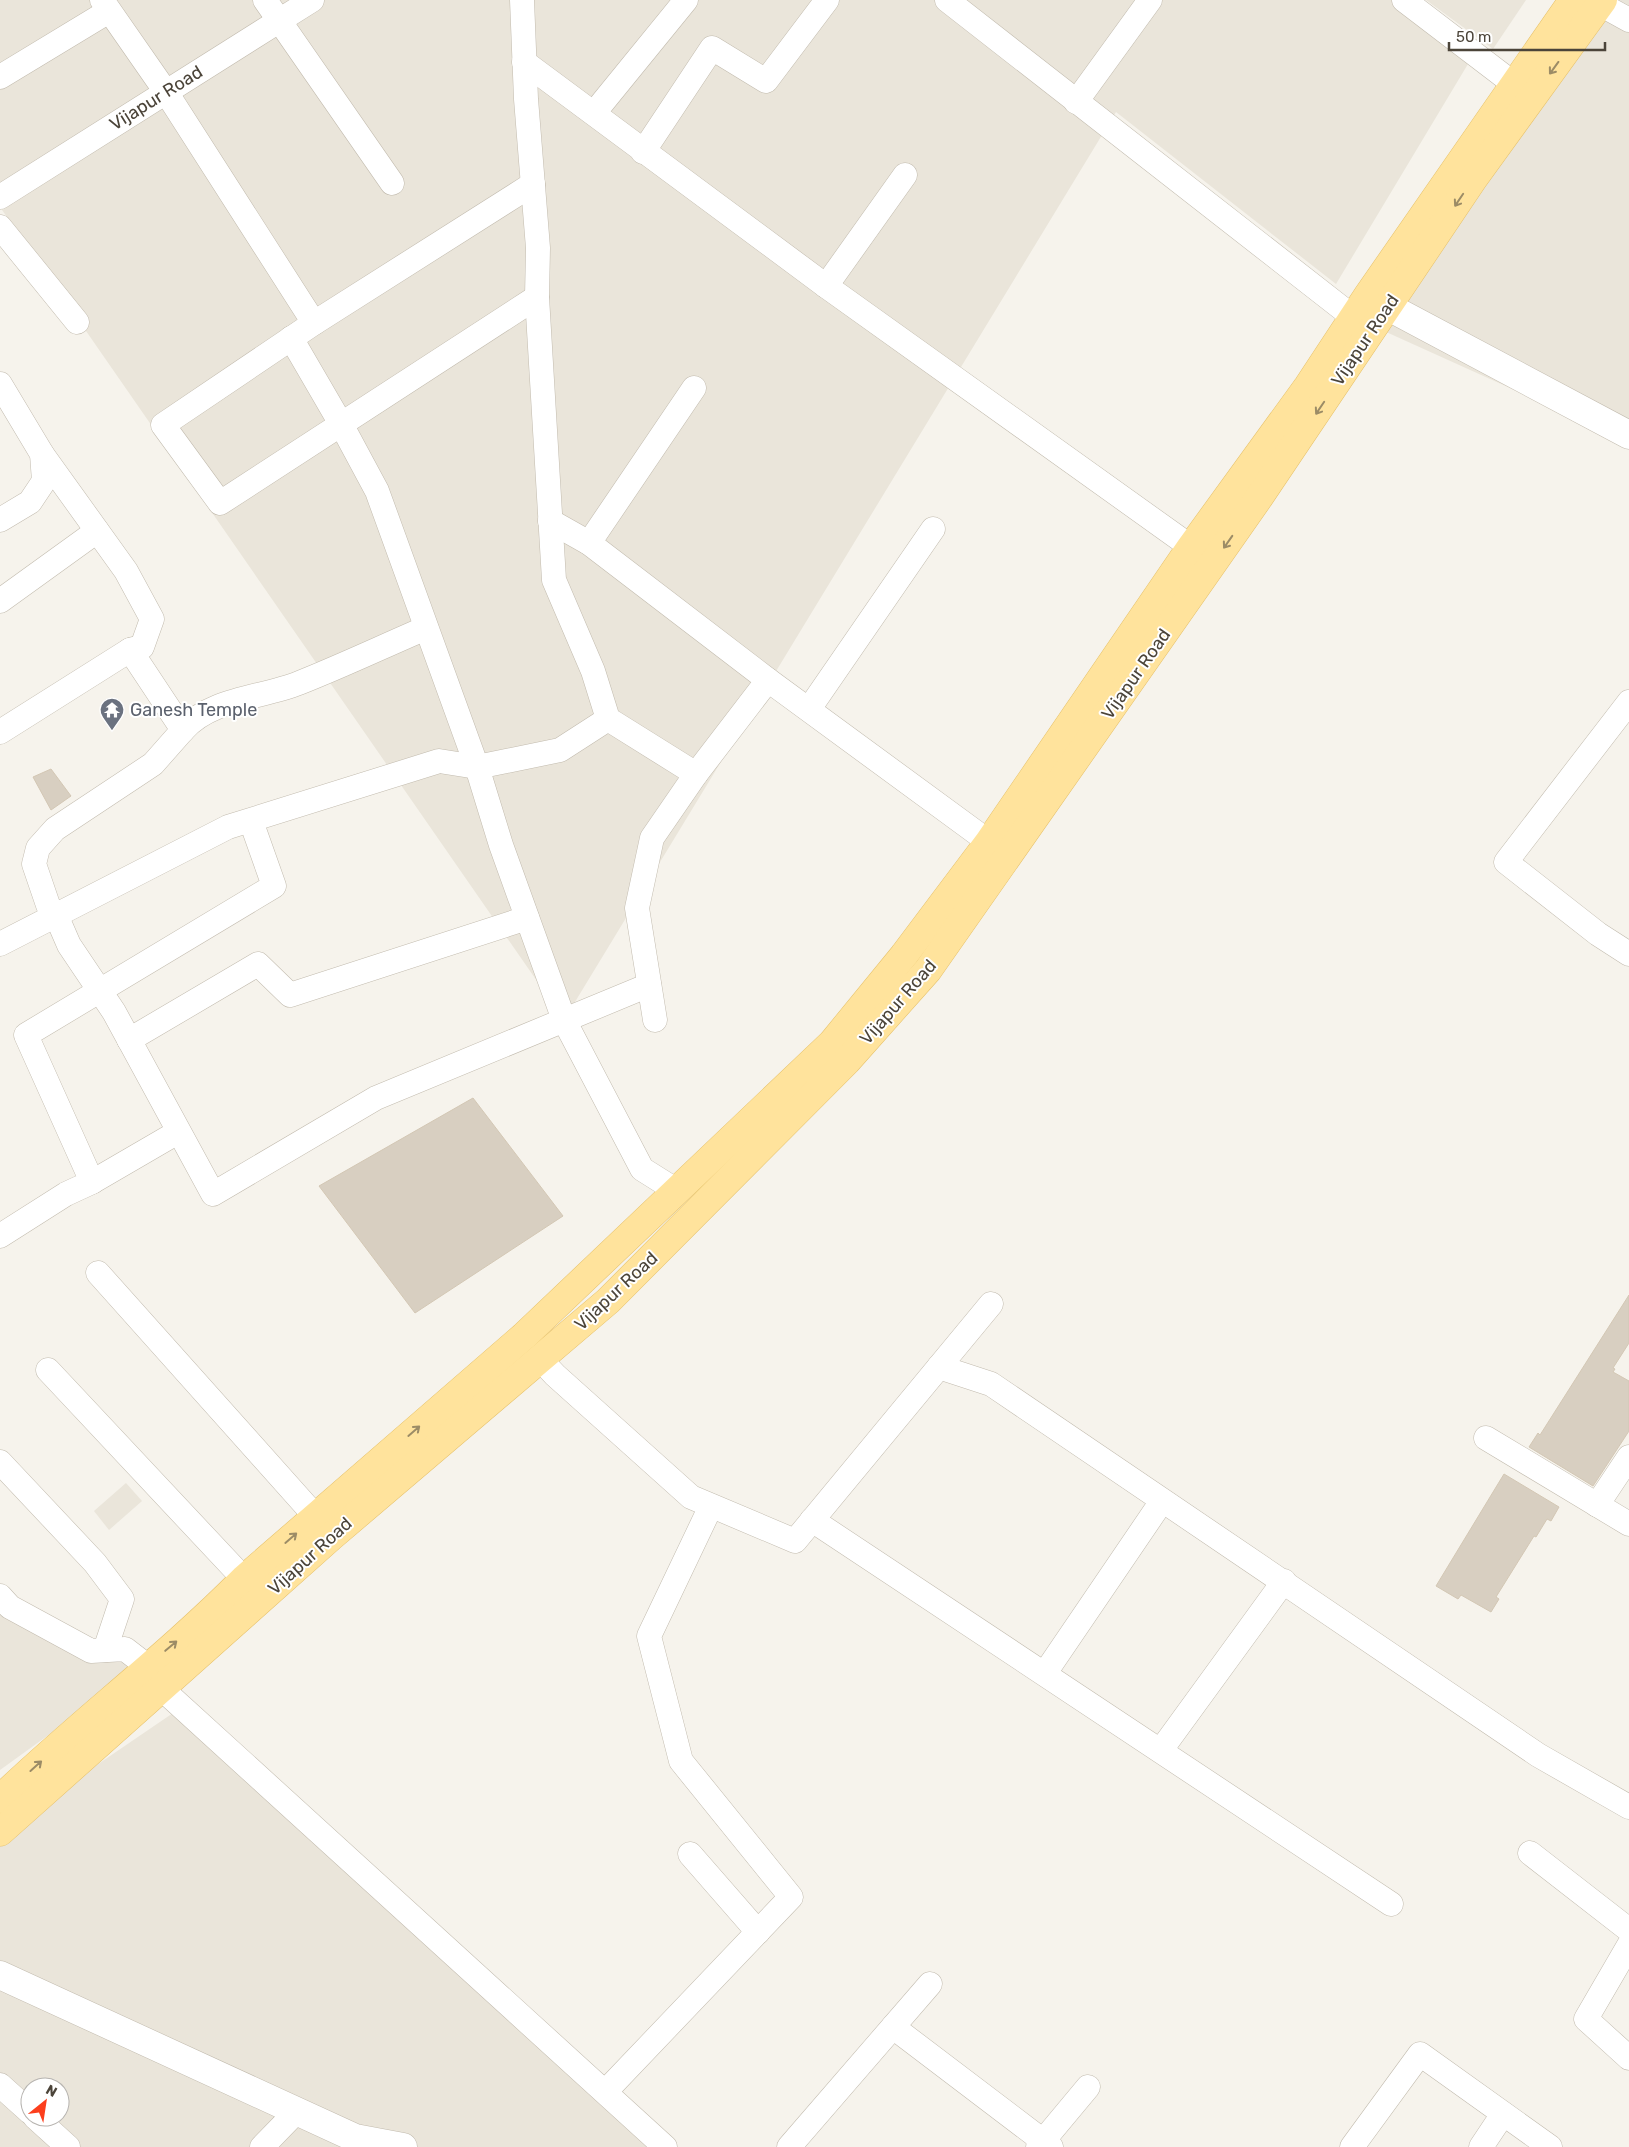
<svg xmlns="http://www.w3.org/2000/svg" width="1629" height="2147" font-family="Rubik,sans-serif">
  <rect width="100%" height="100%" fill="#f6f3ec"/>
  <g fill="#eae5da" fill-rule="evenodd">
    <polygon points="0,0 1392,0 1471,59 1336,284 1116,112 564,1020 0,207"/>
    <polygon points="1426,0 1526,0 1493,49"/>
    <polygon points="1565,0 1629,0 1629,442 1353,317"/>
    <polygon points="126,1483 142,1501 109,1530 94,1511"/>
    <polygon points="0,1602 144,1666 0,1770"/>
    <path d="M176,1711L661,2147H0V1831ZM30,2087H60V2117H30Z"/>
  </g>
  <g fill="#d8cfc1" stroke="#d3c7b4">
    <polygon points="51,769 71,796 51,810 33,777"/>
    <polygon points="473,1098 563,1216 415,1313 319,1186"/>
    <polygon points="1629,1295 1629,1343 1613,1368 1615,1369 1613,1372 1629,1381 1629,1431 1593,1486 1529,1447 1538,1433 1540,1435"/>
    <polygon points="1504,1474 1559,1507 1551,1521 1547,1519 1536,1537 1534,1536 1496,1597 1499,1599 1491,1612 1461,1595 1458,1599 1436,1586"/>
  </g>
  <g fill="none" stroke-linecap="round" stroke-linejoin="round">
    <defs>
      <g id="minor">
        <polyline points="102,0 166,92 314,323"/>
        <polyline points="265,0 392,183"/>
        <polyline points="522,0 526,99 538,248 537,297 554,580 593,671 608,719 696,774 652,838 637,908 655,1020"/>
        <polyline points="947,0 1353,317"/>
        <polyline points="1404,0 1514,84"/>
        <polyline points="1600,4 1629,20"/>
        <polyline points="524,62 826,286 1191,547"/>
        <polyline points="0,77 109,11"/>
        <polyline points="1076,102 1150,0"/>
        <polyline points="594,113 686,0"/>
        <polyline points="643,152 712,48 766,81 827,0"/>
        <polyline points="533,184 314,323 163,425 220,503 537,297"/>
        <polyline points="0,197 312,0"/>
        <polyline points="0,227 77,322"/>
        <polyline points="826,286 905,175"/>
        <polyline points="291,338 341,424 377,491 477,767 501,845 564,1020 642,1169 677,1191"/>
        <polyline points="0,384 42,454 44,481 30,502 0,520"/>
        <polyline points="550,521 589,543 768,680 989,842"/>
        <polyline points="589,543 694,388"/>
        <polyline points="0,601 97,531"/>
        <polyline points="130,650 183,730 153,764 55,829 38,848 34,864 48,905 56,915 69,945 114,1012 213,1194 376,1098 649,985"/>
        <polyline points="1629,702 1506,862 1598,934 1629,954"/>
        <polyline points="809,709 933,529"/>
        <path d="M183,730C211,698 262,698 299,683C342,666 384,646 426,628"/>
        <polyline points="0,732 130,650 142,647 152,619 126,571 42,454"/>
        <polyline points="696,774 768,680"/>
        <polyline points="0,944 228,827 439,761 477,767 560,750 608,719"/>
        <polyline points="129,1040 258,964 290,995 527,918"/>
        <polyline points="92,1182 178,1132"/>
        <polyline points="0,1236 66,1194 92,1182 26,1035 274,886 251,821"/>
        <polyline points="98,1273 316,1517"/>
        <polyline points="541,1360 555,1375 691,1497 795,1541 991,1304"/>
        <polyline points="939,1367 991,1384 1538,1755 1629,1807"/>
        <polyline points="48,1370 244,1579"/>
        <polyline points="1486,1438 1629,1524"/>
        <polyline points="0,1462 95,1563 122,1599 105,1650"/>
        <polyline points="1597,1505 1629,1457"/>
        <polyline points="812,1520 1391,1904"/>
        <polyline points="0,1596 10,1607 91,1651 125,1649 147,1666 162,1689 665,2147"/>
        <polyline points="1045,1673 1162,1501"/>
        <polyline points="1161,1750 1284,1581"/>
        <polyline points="1530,1853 1629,1930"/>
        <polyline points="690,1854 758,1932"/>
        <polyline points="1629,1945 1586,2019 1629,2058"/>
        <polyline points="893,2027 1051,2147"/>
        <polyline points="0,2085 30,2112"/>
        <polyline points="606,2091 791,1897 681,1761 649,1636 711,1506"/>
        <polyline points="35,2117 68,2147"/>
        <polyline points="262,2147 297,2111"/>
        <polyline points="789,2147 930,1984"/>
        <polyline points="1038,2147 1088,2087"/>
        <polyline points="1352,2147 1420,2054 1550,2147"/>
        <polyline points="1481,2147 1503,2114"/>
      </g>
      <g id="tertiary">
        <polyline points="1368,296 1629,435"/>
        <polyline points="0,1975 355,2138 403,2147"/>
      </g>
      <g id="primary">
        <path d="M0,1799C79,1723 167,1657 244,1579L524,1336L832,1043L904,955L989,842L1191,547L1308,386L1368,295L1573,0"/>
        <polyline points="0,1832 332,1536 608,1301 847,1061 928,970 1258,499 1474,178 1603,0"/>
      </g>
    </defs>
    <use href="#minor" stroke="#c2bbae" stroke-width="25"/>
    <use href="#tertiary" stroke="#c2bbae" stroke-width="29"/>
    <use href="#primary" stroke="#e6c16a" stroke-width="29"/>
    <use href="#minor" stroke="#fff" stroke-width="24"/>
    <use href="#tertiary" stroke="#fff" stroke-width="28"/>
    <use href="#primary" stroke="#ffe39c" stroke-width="28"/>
  </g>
  <defs><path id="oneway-shaft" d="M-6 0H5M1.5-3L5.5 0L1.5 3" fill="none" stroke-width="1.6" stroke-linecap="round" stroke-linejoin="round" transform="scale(1.25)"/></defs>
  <g stroke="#9c8c66">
    <use href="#oneway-shaft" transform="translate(1554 68) rotate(126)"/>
    <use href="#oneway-shaft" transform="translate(1459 200) rotate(124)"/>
    <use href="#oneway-shaft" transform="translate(1320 408) rotate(124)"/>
    <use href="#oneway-shaft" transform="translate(1228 542) rotate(125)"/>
    <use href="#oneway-shaft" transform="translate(414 1431) rotate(-41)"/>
    <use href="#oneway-shaft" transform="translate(291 1538) rotate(-41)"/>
    <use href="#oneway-shaft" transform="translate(171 1646) rotate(-40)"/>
    <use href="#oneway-shaft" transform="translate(36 1766) rotate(-42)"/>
  </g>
  <defs>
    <symbol id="temple-pin" viewBox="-11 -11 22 30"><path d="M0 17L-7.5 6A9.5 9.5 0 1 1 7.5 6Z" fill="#6b7280" stroke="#fff"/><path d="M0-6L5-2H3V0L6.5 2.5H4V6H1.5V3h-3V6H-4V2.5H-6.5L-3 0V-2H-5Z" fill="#fff"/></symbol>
  </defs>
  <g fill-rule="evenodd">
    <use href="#temple-pin" x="98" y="696" width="28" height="38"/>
  </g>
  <g text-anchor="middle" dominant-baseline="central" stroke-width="4" stroke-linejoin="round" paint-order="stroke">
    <g font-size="18" fill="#4b4439" stroke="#fff">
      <text transform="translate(156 98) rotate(-32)">Vijapur Road</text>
      <text transform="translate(1365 340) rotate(-56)">Vijapur Road</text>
      <text transform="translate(1136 674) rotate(-55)">Vijapur Road</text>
      <text transform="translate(898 1002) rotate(-49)">Vijapur Road</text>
      <text transform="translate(616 1291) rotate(-43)">Vijapur Road</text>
      <text transform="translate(310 1556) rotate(-42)">Vijapur Road</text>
    </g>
    <g font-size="18" fill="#5b616d" stroke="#fff" text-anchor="start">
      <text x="130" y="710">Ganesh Temple</text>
    </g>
  </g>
  <g transform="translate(45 2102) rotate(30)"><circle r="24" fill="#ffffff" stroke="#b7b4b0"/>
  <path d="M0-4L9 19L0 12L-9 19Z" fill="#fc3f1d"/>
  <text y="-8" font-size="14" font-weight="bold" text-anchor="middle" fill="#4b4439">N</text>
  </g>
  <path d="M1449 42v8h156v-8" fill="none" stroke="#4b4439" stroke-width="2.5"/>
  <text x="1456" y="42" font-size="15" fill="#4b4439" stroke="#ffffff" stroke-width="4" paint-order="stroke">50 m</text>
</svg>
